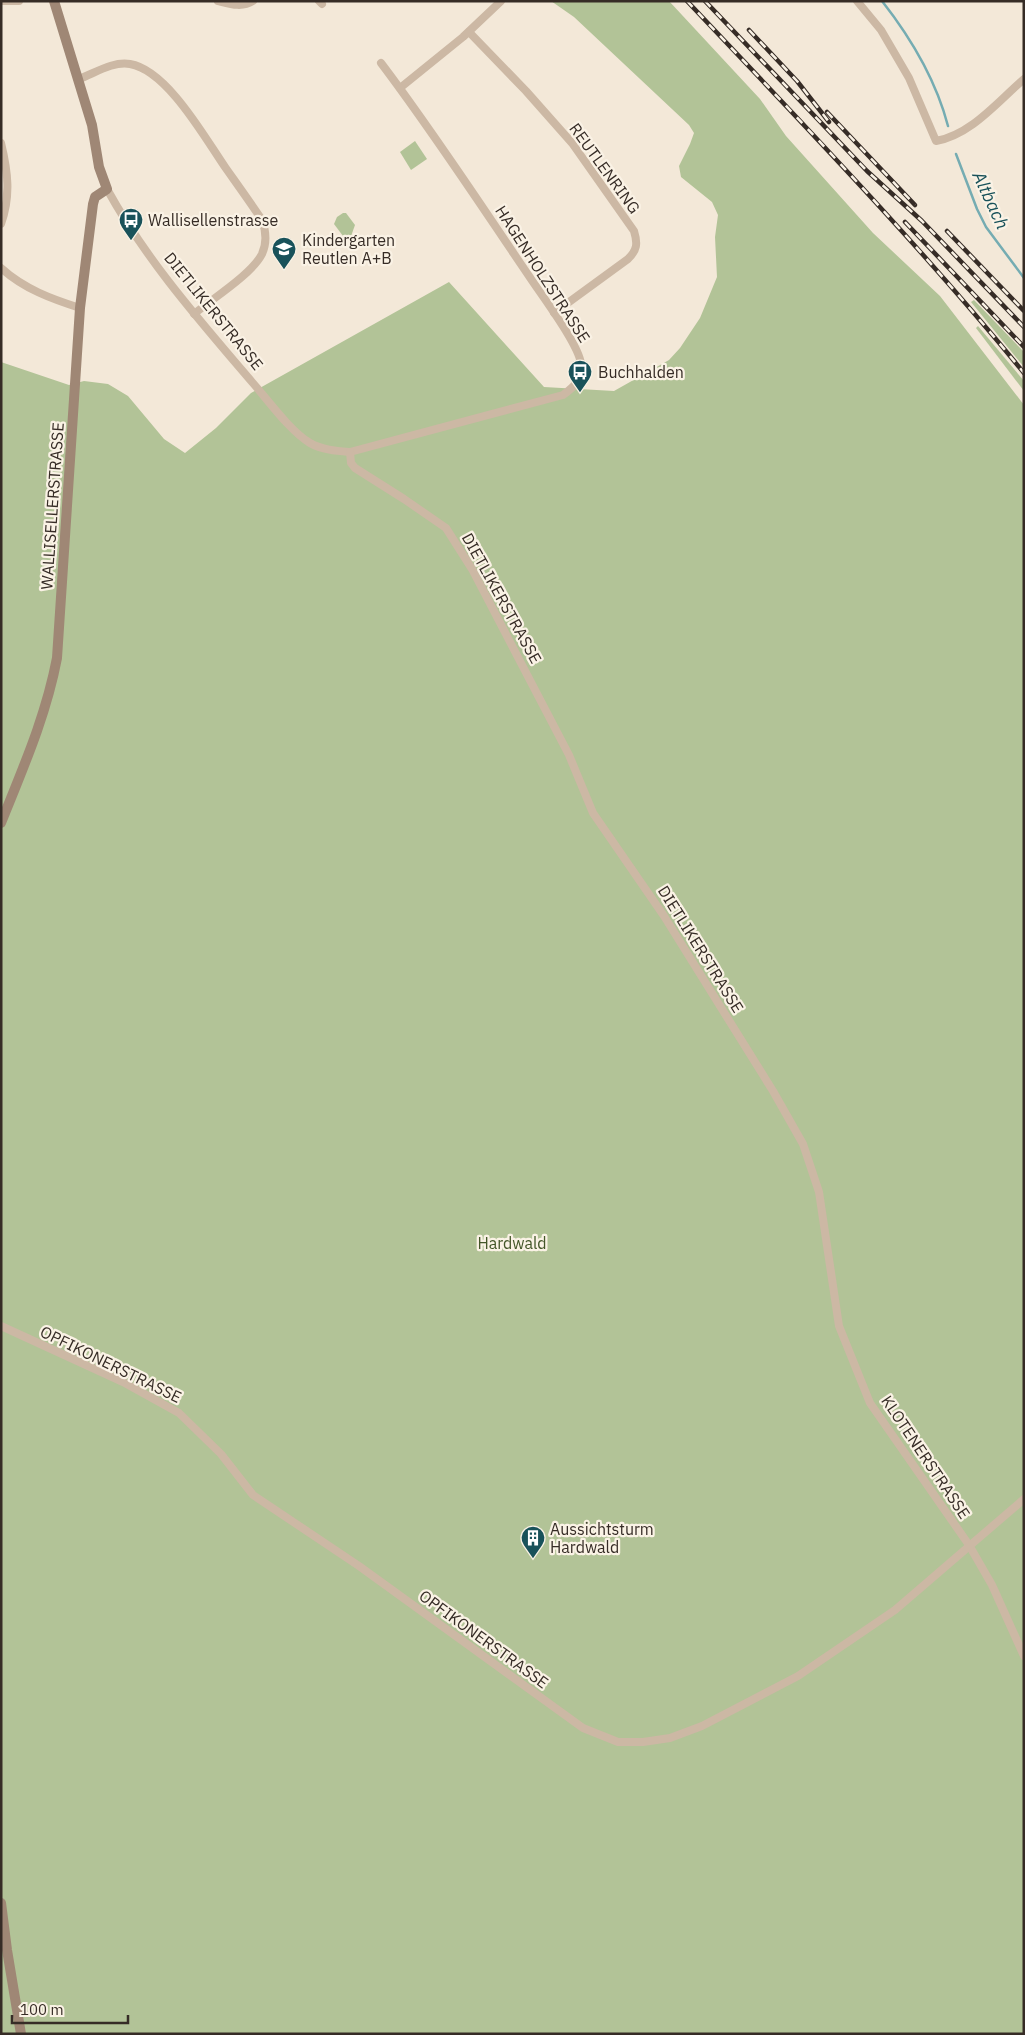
<svg xmlns="http://www.w3.org/2000/svg" width="1025" height="2035" font-family="'IBM Plex Sans',sans-serif">
  <rect width="100%" height="100%" fill="#f3e8d8"/>
  <g fill="#b2c397">
    <polygon points="551,1 669,1 760,99 786,136 873,233 940,296 1024,405 1024,2034 1,2034 1,362 69,385 84,381 108,384 128,396 164,439 185,453 216,428 251,393 449,282 544,387 614,391 669,360 680,348 700,318 717,277 715,237 718,215 712,202 681,177 679,166 690,144 694,133 689,125 574,17"/>
    <polygon points="415,141 427,159 411,170 400,152"/>
    <polygon points="343,213 346,213 355,225 350,239 346,240 334,224 337,217"/>
    <polygon points="974,300 1024,352 1024,367 971,302"/>
    <polygon points="978,326 1024,381 1024,391 976,328"/>
  </g>
  <g fill="none" stroke-linecap="round" stroke-linejoin="round">
    <g stroke="#75acb2" stroke-width="2.5">
      <path d="M882,1C911,38 936,80 948,126"/>
      <polyline points="956,154 977,209 986,227 1024,278"/>
    </g>
    <g stroke="#ccb8a4" stroke-width="8">
      <polyline points="3,1 19,1"/>
      <path d="M218,1C230,4 242,8 253,1"/>
      <polyline points="319,1 322,4"/>
      <path d="M857,1L881,30L909,78L936,141C972,134 997,102 1024,79"/>
      <path d="M469,32L526,91L572,143L634,231C638,244 637,250 628,259L554,313"/>
      <path d="M79,79C95,73 113,61 130,64C167,70 205,138 225,167C237,184 250,202 262,220C266,231 267,243 262,254C252,274 212,299 194,314"/>
      <polyline points="400,88 463,37 501,1"/>
      <path d="M1,143C8,172 11,196 1,224"/>
      <path d="M107,189C146,260 200,321 252,382C268,400 290,431 310,443C322,450 337,451 350,452L563,395C574,387 583,379 581,364C579,345 543,297 531,279C482,207 434,133 381,63"/>
      <path d="M1,268C24,289 52,299 80,308"/>
      <polyline points="350,452 351,463 355,468 404,499 446,528 472,569 569,755 593,813 664,916 773,1091 803,1144 819,1192 839,1326 870,1403 969,1545 992,1585 1024,1656"/>
      <polyline points="1,1326 123,1382 179,1413 221,1454 253,1495 359,1566 583,1728 618,1742 643,1742 670,1738 702,1726 775,1688 798,1676 895,1610 1024,1499"/>
    </g>
    <g stroke="#9f8775" stroke-width="10">
      <path d="M1,823C23,768 46,716 57,658L80,308L93,204L95,197L107,189L99,167L92,125L54,1"/>
      <polyline points="1,1903 7,1950 21,2034"/>
    </g>
    <defs>
      <g id="rail">
        <path d="M687,1C802,123 918,243 1024,373"/>
        <polyline points="705,1 867,171 922,221 1024,327"/>
        <polyline points="749,30 797,81 829,122"/>
        <polyline points="827,112 915,205"/>
        <polyline points="905,222 1024,347"/>
        <polyline points="947,231 1024,311"/>
      </g>
    </defs>
    <use href="#rail" stroke="#362c26" stroke-width="4.5"/>
    <use href="#rail" stroke="#faf2e5" stroke-width="2.5" stroke-dasharray="8" stroke-linecap="butt"/>
  </g>
  <defs>
    <symbol id="bus-pin" viewBox="-11 -11 22 30"><path d="M0 17L-7.5 6A9.5 9.5 0 1 1 7.5 6Z" fill="#19525a" stroke="#faf2e5"/><path d="M-5-6H5V4H4V6H2V4H-2V6H-4V4H-5ZM-3.5-4V0h7V-4ZM-3.5 1.2v1.5H-2V1.2ZM2 1.2v1.5H3.5V1.2Z" fill="#fff"/></symbol>
    <symbol id="school-pin" viewBox="-11 -11 22 30"><path d="M0 17L-7.5 6A9.5 9.5 0 1 1 7.5 6Z" fill="#19525a" stroke="#faf2e5"/><path d="M0-5L7-2L0 1L-7-2ZM-4 1L0 2.5L4 1V4Q0 6-4 4Z" fill="#fff"/></symbol>
    <symbol id="building-pin" viewBox="-11 -11 22 30"><path d="M0 17L-7.5 6A9.5 9.5 0 1 1 7.5 6Z" fill="#19525a" stroke="#faf2e5"/><path d="M-4-6H4V6H1V3H-1V6H-4ZM-2.5-4.3h1.7v1.8h-1.7ZM.8-4.3h1.7v1.8H.8ZM-2.5-1h1.7V.8h-1.7ZM.8-1h1.7V.8H.8Z" fill="#fff"/></symbol>
  </defs>
  <g fill-rule="evenodd">
    <use href="#bus-pin" x="117" y="206" width="28" height="38"/>
    <use href="#school-pin" x="270" y="235" width="28" height="38"/>
    <use href="#bus-pin" x="566" y="358" width="28" height="38"/>
    <use href="#building-pin" x="519" y="1524" width="28" height="38"/>
  </g>
  <g text-anchor="middle" dominant-baseline="central" stroke-width="4.5" stroke-linejoin="round" paint-order="stroke">
    <g font-size="16" fill="#362c26" stroke="#faf2e5">
      <text transform="translate(605 168) rotate(54)">REUTLENRING</text>
      <text transform="translate(543 274) rotate(57)">HAGENHOLZSTRASSE</text>
      <text transform="translate(214 311) rotate(51)">DIETLIKERSTRASSE</text>
      <text transform="translate(52 506) rotate(-86)">WALLISELLERSTRASSE</text>
      <text transform="translate(502 598) rotate(61)">DIETLIKERSTRASSE</text>
      <text transform="translate(701 949) rotate(58)">DIETLIKERSTRASSE</text>
      <text transform="translate(111 1364) rotate(26)">OPFIKONERSTRASSE</text>
      <text transform="translate(926 1457) rotate(56)">KLOTENERSTRASSE</text>
      <text transform="translate(484 1639) rotate(36)">OPFIKONERSTRASSE</text>
    </g>
    <g font-size="16" fill="#362c26" stroke="#faf2e5" text-anchor="start">
      <text x="148" y="220">Wallisellenstrasse</text>
      <text x="302" y="240">Kindergarten<tspan x="302" dy="18">Reutlen A+B</tspan></text>
      <text x="598" y="372">Buchhalden</text>
      <text x="550" y="1529">Aussichtsturm<tspan x="550" dy="18">Hardwald</tspan></text>
    </g>
    <g font-size="16" fill="#435628" stroke="#faf2e5">
      <text x="512" y="1243">Hardwald</text>
    </g>
    <g font-size="18" font-style="italic" fill="#19525a" stroke="#faf2e5">
      <text transform="translate(991 200) rotate(65)">Altbach</text>
    </g>
  </g>
  <rect width="1025" height="2035" fill="none" stroke="#362c26" stroke-width="5"/>
  <path d="M12 2015v8h116v-8" fill="none" stroke="#362c26" stroke-width="2.5"/>
  <text x="20" y="2015" font-size="15" fill="#362c26" stroke="#faf2e5" stroke-width="4" paint-order="stroke">100 m</text>
</svg>
